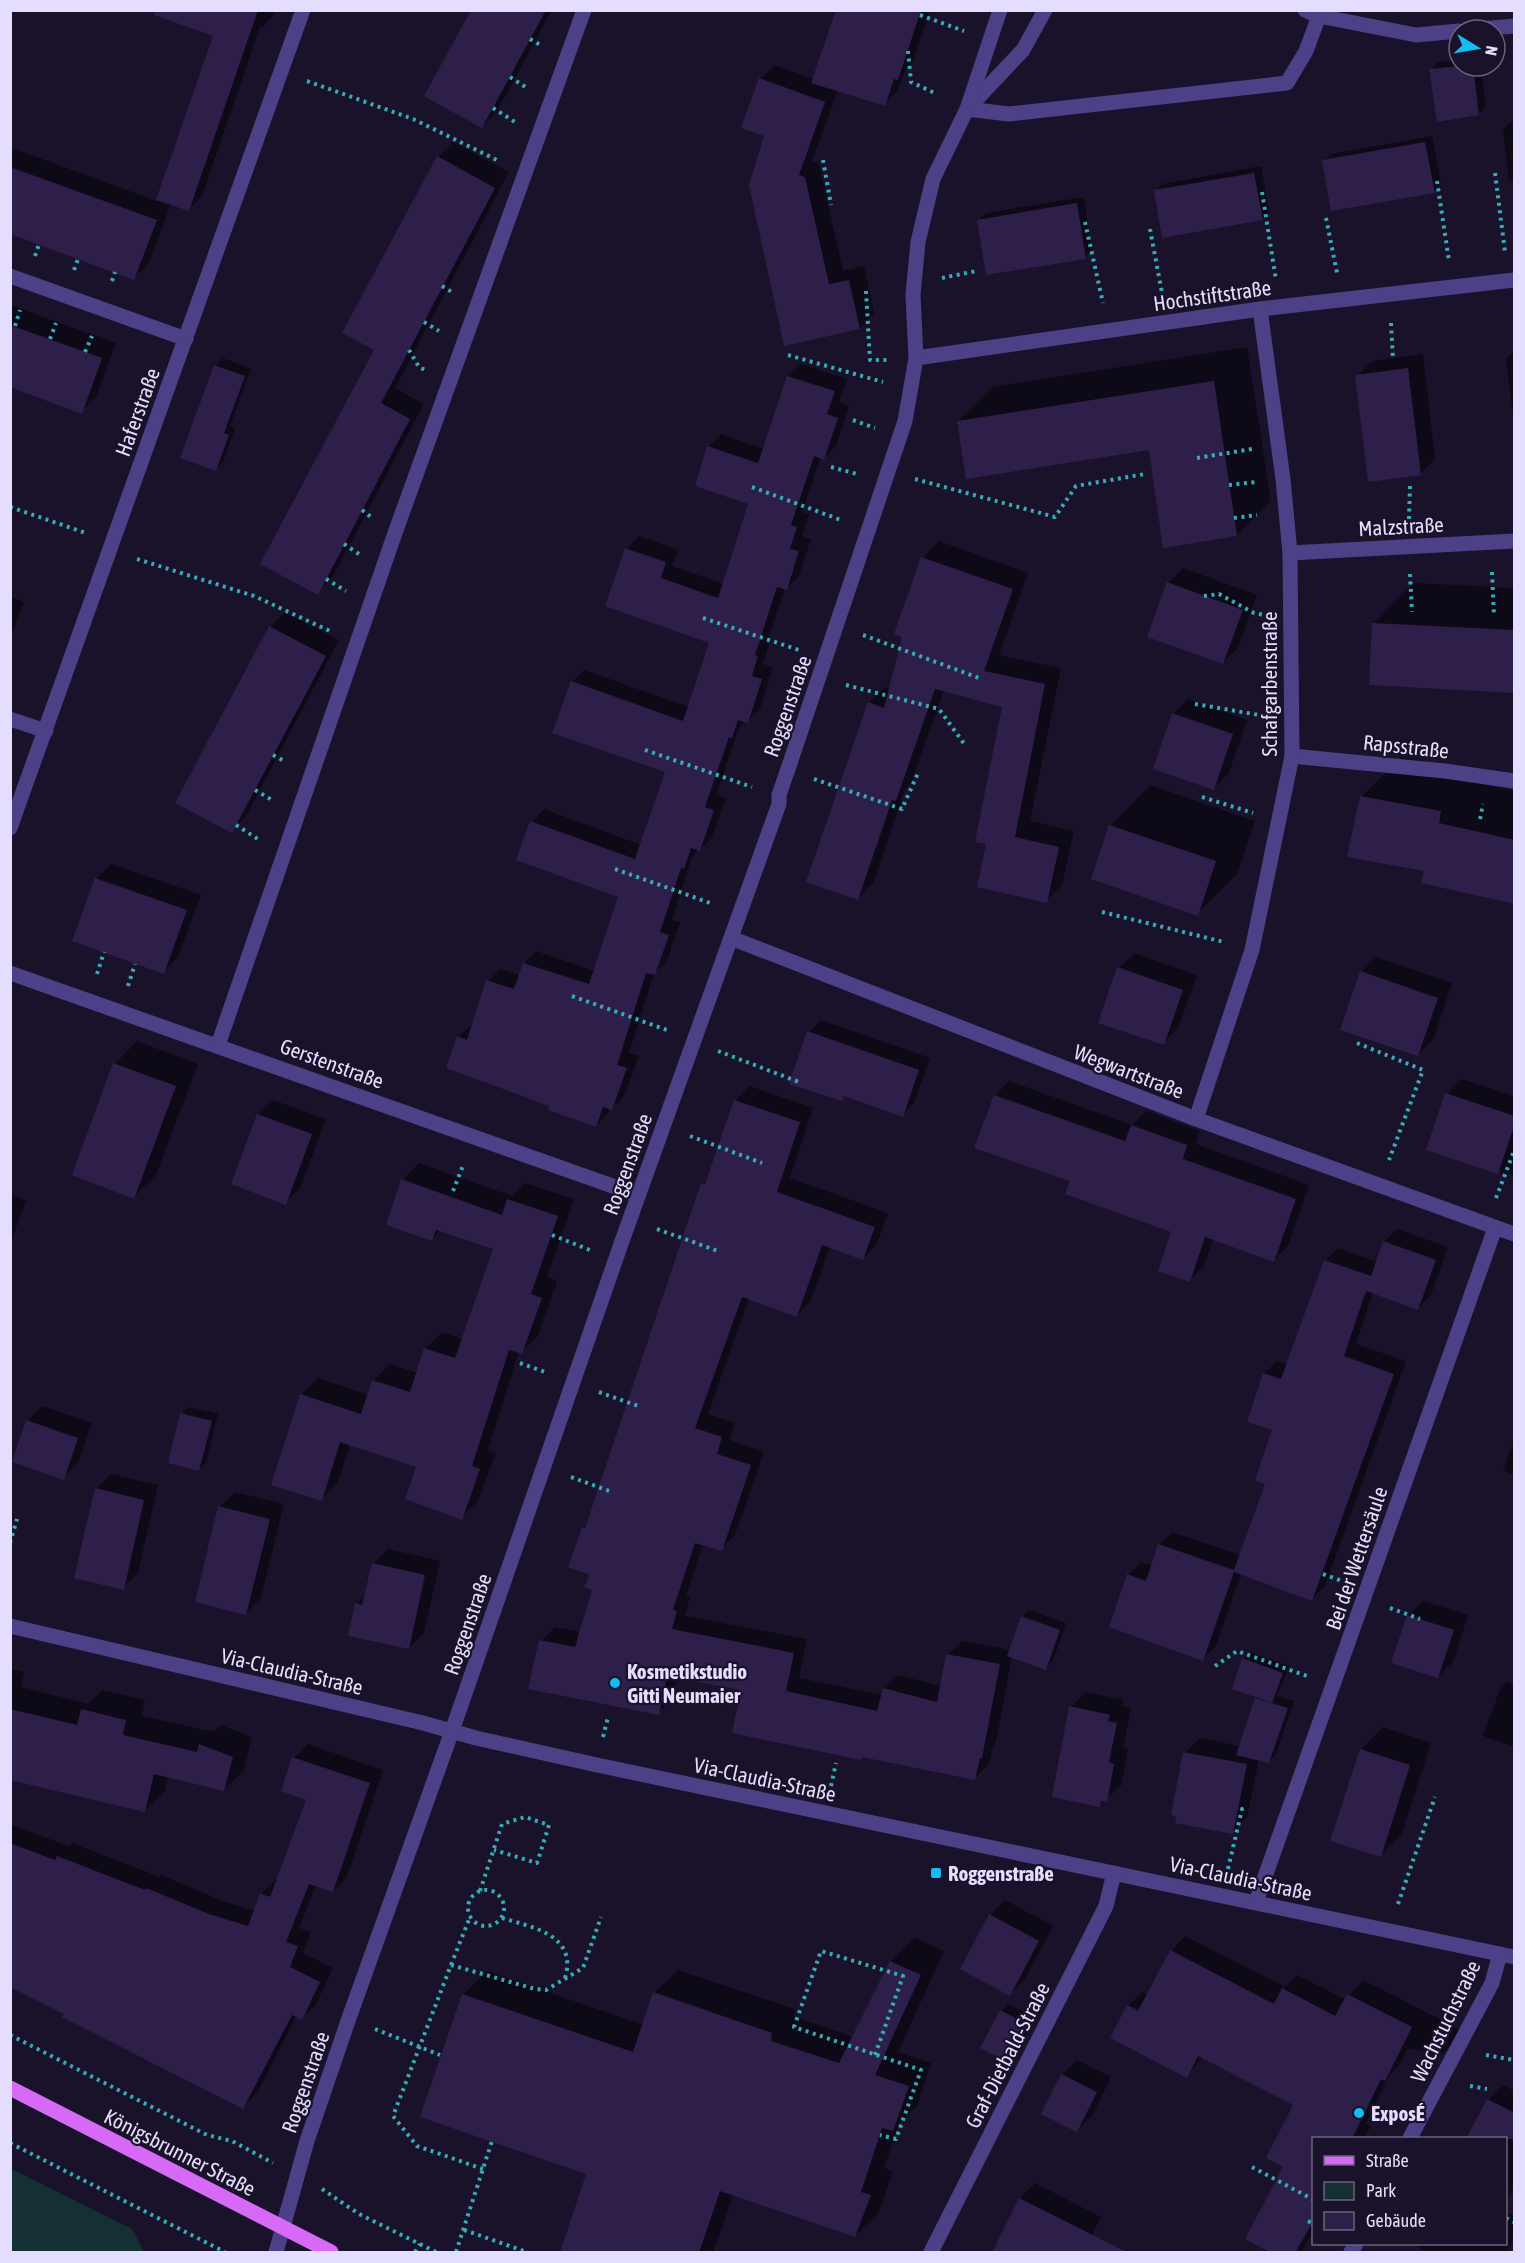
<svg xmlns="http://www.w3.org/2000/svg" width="1525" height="2263" font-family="'Asap Condensed',sans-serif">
  <rect width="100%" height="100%" fill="#1a122a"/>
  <polygon fill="#153033" points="11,2169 132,2229 144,2252 11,2252"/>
  <g fill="#0007" fill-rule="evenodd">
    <polygon points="146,10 277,10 263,27 260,27 202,196 189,209 171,203 149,263 134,278 10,233 10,154 15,149 157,201 214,35"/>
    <polygon points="472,10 552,10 497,111 482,126"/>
    <polygon points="837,10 930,10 912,64 905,70 898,90 884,105 838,90 812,161 819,163 843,271 864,266 874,313 860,328 786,344 760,79 774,65 814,79"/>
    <polygon points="1459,60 1459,66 1481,66 1486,107 1478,114 1431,70 1438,62"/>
    <polygon points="1510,122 1514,122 1514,180 1509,181 1503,130"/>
    <polygon points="1432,136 1441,184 1434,191 1324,161 1331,154"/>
    <polygon points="453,142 509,172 395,388 424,404 332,578 317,593 376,350 438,157"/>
    <polygon points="1261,166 1269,212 1262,219 1155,191 1162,184"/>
    <polygon points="1084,197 1092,250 1085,257 979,220 986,213"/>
    <polygon points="10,305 116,343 96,397 81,412 10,386"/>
    <polygon points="1247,347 1271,501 1237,535 1150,449 958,421 992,387"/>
    <polygon points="1514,351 1514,423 1506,359"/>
    <polygon points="1423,354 1435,459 1420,474 1357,376 1372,361"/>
    <polygon points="223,358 251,369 230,426 235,428 223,462 216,469 182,457 216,365"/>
    <polygon points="801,364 847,379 839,402 849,406 836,446 824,458 821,457 802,512 809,514 802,536 811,539 799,576 787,588 785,588 767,643 769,644 763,664 773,667 760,709 747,721 745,720 739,728 716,795 726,798 712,837 700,850 698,849 691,859 672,920 680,922 667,961 654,973 629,1053 639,1056 624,1096 612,1108 610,1107 608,1113 595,1126 551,1105 458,1037 471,1025 473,1026 488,981 500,969 520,975 524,964 536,951 595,971 620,896 518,859 532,822 544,809 641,845 666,771 572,682 584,670 689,707 711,642 626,549 639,536 678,550 672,566 724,584 750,503 708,447 721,434 764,449 788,377"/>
    <polygon points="939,541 1028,573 999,655 1061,668 1030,821 1074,831 1062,885 1046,901 987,843 1004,705 944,690 911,783 905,789 874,882 857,899 869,703 885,687 890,689 923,558"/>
    <polygon points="1183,568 1257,595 1238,648 1223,662 1168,583"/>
    <polygon points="1414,583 1514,588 1514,691 1374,623"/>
    <polygon points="10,597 24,602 10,639"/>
    <polygon points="285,612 339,640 246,816 231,831 270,627"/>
    <polygon points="1188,699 1247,720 1229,773 1214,788 1173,714"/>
    <polygon points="1401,757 1480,772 1478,783 1514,791 1514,903 1425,870 1361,797"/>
    <polygon points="1150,785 1255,821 1237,874 1197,914 1110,826"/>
    <polygon points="111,864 201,895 178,957 164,972 96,879"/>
    <polygon points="1134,953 1197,975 1178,1028 1163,1043 1119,968"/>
    <polygon points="1376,957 1452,983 1433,1040 1418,1054 1361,972"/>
    <polygon points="821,1020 930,1058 914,1103 902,1115 846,1095 842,1099 809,1032"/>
    <polygon points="137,1041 198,1064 156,1175 134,1197 73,1174 115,1064"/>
    <polygon points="1462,1079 1514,1096 1514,1176 1499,1170 1498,1172 1447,1094"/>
    <polygon points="1009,1081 1132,1125 1146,1111 1200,1131 1196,1144 1309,1185 1288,1246 1274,1260 1213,1239 1204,1266 1190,1280 1173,1231 1072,1180 995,1096"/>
    <polygon points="750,1086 813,1108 790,1178 888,1213 877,1244 863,1258 830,1246 811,1301 797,1315 749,1298 708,1414 735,1423 730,1440 764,1452 735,1535 721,1549 703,1544 686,1596 690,1597 685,1616 807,1639 799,1678 883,1695 884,1689 898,1675 941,1686 948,1655 962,1641 1010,1650 1022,1617 1029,1610 1066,1623 1053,1661 1045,1668 1012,1656 996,1742 993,1746 989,1764 975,1778 742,1689 677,1676 672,1699 658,1713 541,1641 555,1627 581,1632 593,1589 592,1574 570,1566 584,1527 588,1523 702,1184 709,1178 736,1100"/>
    <polygon points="273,1100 326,1119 300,1188 285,1203 258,1115"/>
    <polygon points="419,1163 512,1196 525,1183 574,1199 547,1277 557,1281 538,1336 521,1352 519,1351 488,1450 496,1453 478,1501 461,1518 418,1466 350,1444 338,1483 321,1499 301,1395 318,1378 369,1395 373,1381 390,1364 417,1373 425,1349 442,1332 463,1339 495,1248 441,1230 431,1240 403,1180"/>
    <polygon points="10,1195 26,1200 10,1245"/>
    <polygon points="1397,1229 1448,1247 1431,1295 1418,1308 1373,1292 1356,1344 1406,1361 1325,1586 1312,1599 1241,1573 1216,1646 1203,1659 1128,1575 1141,1562 1153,1566 1160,1545 1172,1532 1240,1555 1267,1483 1274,1429 1264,1373 1277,1361 1288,1364 1325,1261 1338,1248 1377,1262 1384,1242"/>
    <polygon points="42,1406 92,1423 78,1463 63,1478 27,1421"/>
    <polygon points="189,1407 218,1414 206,1462 199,1470 182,1414"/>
    <polygon points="1514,1439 1514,1475 1503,1471"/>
    <polygon points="111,1474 158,1485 138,1573 123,1588 96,1489"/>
    <polygon points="235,1492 284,1504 261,1598 246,1613 220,1507"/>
    <polygon points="388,1549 440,1561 424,1633 409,1648 357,1604 366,1594 373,1564"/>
    <polygon points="1423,1601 1468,1615 1453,1662 1438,1677 1408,1616"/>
    <polygon points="1250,1652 1289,1666 1277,1696 1294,1701 1276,1754 1269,1761 1259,1759 1247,1818 1232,1833 1185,1753 1200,1738 1240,1746 1259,1697 1243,1659"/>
    <polygon points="10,1669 24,1672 21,1687 89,1704 102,1690 145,1700 142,1716 214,1732 221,1725 252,1737 244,1770 224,1790 168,1776 165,1791 145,1810 10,1779"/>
    <polygon points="1507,1682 1514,1685 1514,1747 1483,1736 1500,1689"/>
    <polygon points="1086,1692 1124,1700 1122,1706 1131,1708 1123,1748 1128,1749 1121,1786 1099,1805 1071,1707"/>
    <polygon points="1383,1727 1431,1743 1402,1833 1380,1856 1361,1750"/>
    <polygon points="308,1744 383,1770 347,1877 333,1891 316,1885 299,1928 311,1932 303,1953 333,1968 316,2004 302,2018 297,2015 257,2093 243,2107 10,1985 10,1824 68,1846 72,1843 160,1877 161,1875 223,1901 255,1911 261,1894 275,1880 277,1881 308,1799 294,1758"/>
    <polygon points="1005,1900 1053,1926 1025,1979 1010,1994 990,1915"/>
    <path d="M1185,1936L1285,1987L1297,1975L1346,2000L1363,1980L1461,2030L1457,2039L1442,2054L1408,2048L1399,2065L1390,2074L1366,2123L1371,2126L1364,2138H1314V2230L1301,2252H1263L1285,2167L1295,2105L1203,2057L1187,2076L1128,2006L1142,1992L1148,1995L1171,1951ZM1131,2006L1145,2013L1131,2009Z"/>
    <polygon points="915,1938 944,1951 898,2052 931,2063 917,2106 899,2124 884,2168 893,2171 879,2212 855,2236 734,2194 713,2252 561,2252 588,2173 463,1995 487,1971 644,2025 654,1993 678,1970 795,2009 794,2017 854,2037 891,1961"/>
    <polygon points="1008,2004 1035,2018 1016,2054 1009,2061 982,2047 1001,2011"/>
    <polygon points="1077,2060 1111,2077 1092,2116 1077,2130 1062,2075"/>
    <polygon points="1503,2085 1514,2091 1514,2186 1506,2203 1506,2138 1488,2100"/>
    <polygon points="1035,2183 1101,2217 1083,2252 993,2252 1020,2198"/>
    <polygon points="1506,2212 1514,2216 1514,2237 1506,2252 1428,2252 1417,2247 1419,2244 1506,2244"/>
  </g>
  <g fill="#2e1f4a">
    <polygon points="155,10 258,10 189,211 156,200 213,36 154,15"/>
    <polygon points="471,10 546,10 482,128 424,96"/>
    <polygon points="836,10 921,10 898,80 894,79 885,106 811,83"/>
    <polygon points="1461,66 1473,66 1479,115 1437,122 1429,69"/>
    <polygon points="759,78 825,102 799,175 805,177 829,284 849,280 860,329 784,346 749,185 764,136 741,128"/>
    <polygon points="1425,142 1435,193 1331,211 1322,160"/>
    <polygon points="437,156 495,188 381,403 410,419 318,595 260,564 374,350 342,333"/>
    <polygon points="10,167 157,220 134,280 10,234"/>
    <polygon points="1254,173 1263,220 1162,238 1154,190"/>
    <polygon points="1077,203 1086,259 986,275 977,220"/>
    <polygon points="10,325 102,358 82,414 10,387"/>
    <polygon points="214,365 245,376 224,433 229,435 216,471 180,458"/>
    <polygon points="1408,368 1421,475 1368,482 1355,375"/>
    <polygon points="787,376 835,391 827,414 838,418 824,460 814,456 791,525 797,527 790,549 799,551 787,590 777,587 755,655 758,656 752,676 762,679 748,723 738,720 732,738 729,737 705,807 714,810 700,851 691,848 684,869 681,868 660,932 669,935 655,975 646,973 624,1043 617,1065 627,1068 612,1110 603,1107 596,1127 548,1110 549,1106 446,1068 457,1036 467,1040 486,980 514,989 523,963 589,984 618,897 516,860 530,821 635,859 665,772 552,733 571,681 683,721 709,643 605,606 625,548 666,562 661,578 718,598 748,504 695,486 707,446 758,463"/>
    <polygon points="1214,381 1237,536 1163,548 1149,450 966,479 957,421"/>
    <polygon points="921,557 1013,589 984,671 1045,684 1015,837 1059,847 1047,903 977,887 986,844 975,842 1002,707 935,689 896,801 892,800 858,900 806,882 868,702 884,708 902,637 894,634"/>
    <polygon points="1167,582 1243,610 1223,664 1147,637"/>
    <polygon points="1372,623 1515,630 1515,693 1369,685"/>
    <polygon points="269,626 326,656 232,833 175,803"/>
    <polygon points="1172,713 1233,734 1214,790 1153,769"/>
    <polygon points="1360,796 1441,811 1439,823 1515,840 1515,904 1421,883 1424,871 1347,857"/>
    <polygon points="1109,825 1216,861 1198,916 1091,879"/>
    <polygon points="95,878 187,910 164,974 72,941"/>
    <polygon points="1117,967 1183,990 1164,1045 1098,1023"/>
    <polygon points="1360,971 1438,998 1418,1056 1340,1030"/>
    <polygon points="807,1031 919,1070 903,1117 844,1096 842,1101 789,1084"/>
    <polygon points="113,1063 176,1086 134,1199 72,1175"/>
    <polygon points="1445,1093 1515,1116 1515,1123 1498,1174 1426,1150"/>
    <polygon points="994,1095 1125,1141 1131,1125 1187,1145 1183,1159 1296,1199 1274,1262 1205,1237 1190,1282 1158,1271 1171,1232 1065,1194 1070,1181 974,1148"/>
    <polygon points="734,1100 800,1122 777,1192 875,1227 863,1260 822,1245 797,1317 742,1297 695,1428 722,1437 717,1454 751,1465 722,1551 695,1543 673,1610 677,1611 672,1629 794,1653 786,1691 877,1711 883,1688 937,1702 946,1654 1000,1664 982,1758 980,1758 975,1780 862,1757 861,1760 732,1733 741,1690 667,1676 659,1715 528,1689 539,1640 575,1647 592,1590 584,1587 590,1575 568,1567 582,1527 585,1528 701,1183 705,1184"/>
    <polygon points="257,1114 312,1134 286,1205 231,1184"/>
    <polygon points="401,1179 502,1215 507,1199 558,1216 531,1294 542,1298 522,1354 509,1350 472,1466 480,1469 462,1520 405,1499 416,1467 340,1442 322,1501 271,1485 300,1394 361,1414 372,1380 410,1392 424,1348 455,1358 493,1249 436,1230 432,1241 386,1225"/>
    <polygon points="1383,1241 1436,1260 1418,1310 1366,1291 1344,1356 1394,1374 1312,1601 1234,1572 1203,1661 1109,1627 1127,1574 1146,1581 1158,1544 1234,1570 1265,1484 1255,1480 1272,1430 1247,1422 1263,1373 1281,1379 1324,1260 1371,1276"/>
    <polygon points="180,1413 212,1421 199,1471 168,1463"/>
    <polygon points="26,1420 78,1438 64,1480 12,1462"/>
    <polygon points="95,1488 144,1500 124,1590 74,1578"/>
    <polygon points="218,1506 270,1519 246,1615 195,1602"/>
    <polygon points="372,1563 425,1575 409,1649 348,1636 355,1603 362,1605"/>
    <polygon points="1407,1615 1454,1630 1438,1678 1391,1663"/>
    <polygon points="1021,1616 1060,1630 1046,1670 1007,1656"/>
    <polygon points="1242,1658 1283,1673 1272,1703 1232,1689"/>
    <polygon points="1255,1698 1288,1708 1269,1763 1236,1755"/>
    <polygon points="1069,1706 1110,1715 1108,1721 1117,1723 1109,1762 1114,1764 1107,1802 1101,1801 1100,1807 1052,1797"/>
    <polygon points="10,1709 77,1725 81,1709 126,1720 123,1735 197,1752 199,1744 233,1757 224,1791 154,1774 145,1812 10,1780"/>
    <polygon points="1360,1749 1410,1765 1381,1857 1330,1841"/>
    <polygon points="1183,1752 1247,1764 1233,1834 1175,1823 1176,1816 1171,1815"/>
    <polygon points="292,1757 370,1783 333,1892 309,1884 286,1942 298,1946 290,1967 320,1982 302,2020 292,2015 243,2109 62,2017 64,2014 10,1987 10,1843 55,1860 57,1856 145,1890 146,1888 209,1914 248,1926 260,1893 270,1897 306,1800 281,1791"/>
    <polygon points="989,1914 1039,1941 1010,1996 960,1969"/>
    <polygon points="1170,1950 1274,2004 1282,1988 1335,2016 1347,1994 1412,2027 1385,2081 1381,2079 1352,2139 1314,2139 1314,2220 1295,2253 1271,2253 1245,2239 1283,2167 1266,2158 1293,2105 1198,2056 1187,2078 1110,2038 1127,2005 1138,2011"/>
    <polygon points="890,1961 921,1975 875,2075 909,2086 893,2131 882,2128 861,2192 871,2195 855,2237 720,2191 699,2253 560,2253 586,2174 420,2117 462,1994 633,2052 653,1992 772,2033 771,2041 839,2063"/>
    <polygon points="1000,2010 1029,2025 1009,2063 980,2048"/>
    <polygon points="1061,2074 1097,2092 1077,2132 1041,2114"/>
    <polygon points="1487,2099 1515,2113 1515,2139 1466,2139"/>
    <polygon points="1019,2198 1129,2253 992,2253"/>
  </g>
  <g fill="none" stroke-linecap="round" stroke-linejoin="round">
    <g stroke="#37acb7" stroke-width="4" stroke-dasharray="3 4.5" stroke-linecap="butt">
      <polyline points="920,15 964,31"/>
      <polyline points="530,39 542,46"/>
      <polyline points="908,51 911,82 937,94"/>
      <polyline points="510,77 527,88"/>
      <polyline points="307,81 413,119 499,161"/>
      <polyline points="493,108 515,122"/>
      <polyline points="823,160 831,205"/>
      <polyline points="1495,173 1505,252"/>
      <polyline points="1437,181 1449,261"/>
      <polyline points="1262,192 1276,280"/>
      <polyline points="1326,218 1337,273"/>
      <polyline points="1085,222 1103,303"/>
      <polyline points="1150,229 1162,293"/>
      <polyline points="35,256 39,244"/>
      <polyline points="74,270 78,259"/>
      <polyline points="942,278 976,271"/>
      <polyline points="112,281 115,272"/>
      <polyline points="442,286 452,292"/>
      <polyline points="866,291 870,360 887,360"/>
      <polyline points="424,322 439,331"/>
      <polyline points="1391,323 1393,359"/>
      <polyline points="15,326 20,310"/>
      <polyline points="50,339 56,323"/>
      <polyline points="409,350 419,367 425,370"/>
      <polyline points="85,352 92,336"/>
      <polyline points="788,355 883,382"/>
      <polyline points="853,420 875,428"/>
      <polyline points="1197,458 1252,449"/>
      <polyline points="831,467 857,474"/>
      <polyline points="915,479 1055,517 1076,486 1145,474"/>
      <polyline points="1229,485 1256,482"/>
      <polyline points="752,487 841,520"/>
      <polyline points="10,507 86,533"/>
      <polyline points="362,510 371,517"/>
      <polyline points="1234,518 1257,515"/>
      <polyline points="1409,519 1410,486"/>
      <polyline points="344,544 359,554"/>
      <polyline points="137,559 254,596 332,632"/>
      <polyline points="1492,572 1494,616"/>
      <polyline points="1410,574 1412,612"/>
      <polyline points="326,579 346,591"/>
      <polyline points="1204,596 1219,594 1254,613 1264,615"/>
      <polyline points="703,618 799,650"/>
      <polyline points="863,635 979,678"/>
      <polyline points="846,685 939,709 965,745"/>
      <polyline points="1195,704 1265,716"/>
      <polyline points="645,750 752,787"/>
      <polyline points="273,755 286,762"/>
      <polyline points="814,779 902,809 918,773"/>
      <polyline points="255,790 272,800"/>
      <polyline points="1202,797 1253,813"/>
      <polyline points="1480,819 1483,804"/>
      <polyline points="236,825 261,841"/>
      <polyline points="615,869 713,904"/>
      <polyline points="1102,912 1224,942"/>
      <polyline points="97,974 104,952"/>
      <polyline points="128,986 135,964"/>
      <polyline points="572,996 667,1030"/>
      <polyline points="1357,1043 1423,1070 1389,1160"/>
      <polyline points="718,1051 799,1082"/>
      <polyline points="690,1136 762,1163"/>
      <polyline points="453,1191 464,1163"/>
      <polyline points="1496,1198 1514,1151"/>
      <polyline points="657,1229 718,1251"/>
      <polyline points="552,1235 590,1250"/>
      <polyline points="520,1363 548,1373"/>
      <polyline points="599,1392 641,1407"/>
      <polyline points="571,1477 612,1492"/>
      <polyline points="10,1543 17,1519"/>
      <polyline points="1323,1574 1342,1581"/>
      <polyline points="1390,1608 1420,1619"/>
      <polyline points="1215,1666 1237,1651 1307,1676"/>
      <polyline points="603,1737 608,1717"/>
      <polyline points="831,1786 836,1763"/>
      <polyline points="1228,1869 1242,1809 1238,1809"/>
      <circle cx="486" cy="1908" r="18"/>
      <polyline points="480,1891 502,1824 525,1817 549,1825 537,1863 494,1850"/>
      <polyline points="1398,1904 1435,1797"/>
      <path d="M502,1918C532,1927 578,1935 565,1978"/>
      <polyline points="451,1965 470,1917"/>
      <polyline points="375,2029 440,2055"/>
      <polyline points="10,2035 207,2135 232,2141 273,2163"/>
      <polyline points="875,2055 903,1976 821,1951 794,2027 921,2070 896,2139 880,2135"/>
      <polyline points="1486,2055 1514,2060"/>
      <polyline points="1470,2086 1487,2089"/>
      <polyline points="10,2143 225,2252"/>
      <polyline points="1252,2167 1314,2200"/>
      <polyline points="483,2169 417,2146 393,2116 451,1965 535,1989 546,1990 583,1968 601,1917"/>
      <polyline points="322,2189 359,2214 436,2252"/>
      <polyline points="1506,2218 1514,2222"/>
      <polyline points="1308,2221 1314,2224"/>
      <polyline points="464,2230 527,2252"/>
      <polyline points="415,2252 420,2244"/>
      <polyline points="456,2252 492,2141"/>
    </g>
    <g stroke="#4c4086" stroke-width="15">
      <polyline points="1305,10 1319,16 1416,35 1459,31"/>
      <polyline points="1470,30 1514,26"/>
      <polyline points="971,105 1023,50 1045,10"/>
      <polyline points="967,109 1009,114 1287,83 1306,51 1319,16"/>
      <polyline points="10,276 186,339"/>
      <polyline points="916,358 1260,309 1514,280"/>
      <polyline points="1290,553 1514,541"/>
      <polyline points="10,719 46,731"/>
      <polyline points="1292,756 1445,771 1514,781"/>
      <polyline points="10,828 303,10"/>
      <polyline points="731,938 1196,1119 1514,1234"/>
      <polyline points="10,973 638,1195"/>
      <polyline points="218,1045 395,533 584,10"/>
      <polyline points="1196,1119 1252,950 1292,756 1290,553 1283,479 1260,309"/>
      <polyline points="10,1626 423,1723 476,1738 597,1765 1514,1957"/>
      <polyline points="1256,1902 1495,1228"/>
      <polyline points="1410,2138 1492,1983 1500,1954"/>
      <polyline points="276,2252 307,2141 349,2018 452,1731 622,1241 779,804 779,795 788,769 905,421 916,358 913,295 918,242 933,179 967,109 1000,10"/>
      <polyline points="931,2252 1106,1906 1114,1873"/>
      <polyline points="1351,2252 1356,2244"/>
    </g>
    <polyline stroke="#d66af7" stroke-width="15" points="10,2088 331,2252"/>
  </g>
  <g fill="#13bdf3" stroke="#1a122a" stroke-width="2">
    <circle cx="615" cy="1683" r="6"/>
    <rect x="930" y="1867" width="12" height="12" rx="3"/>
    <circle cx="1359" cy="2113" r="6"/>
  </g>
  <g text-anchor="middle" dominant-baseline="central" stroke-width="4.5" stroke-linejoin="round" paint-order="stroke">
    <g font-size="21" fill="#e5ddfd" stroke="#1a122a">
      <text transform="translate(1212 295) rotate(-8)">Hochstiftstraße</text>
      <text transform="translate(137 412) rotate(-70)">Haferstraße</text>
      <text transform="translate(1401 526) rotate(-3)">Malzstraße</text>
      <text transform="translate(1269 684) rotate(-90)">Schafgarbenstraße</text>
      <text transform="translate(787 706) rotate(-71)">Roggenstraße</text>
      <text transform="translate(1406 746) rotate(6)">Rapsstraße</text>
      <text transform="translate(332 1063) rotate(20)">Gerstenstraße</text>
      <text transform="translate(1129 1071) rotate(21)">Wegwartstraße</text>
      <text transform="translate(627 1164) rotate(-70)">Roggenstraße</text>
      <text transform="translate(1356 1558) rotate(-71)">Bei der Wettersäule</text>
      <text transform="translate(467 1624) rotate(-71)">Roggenstraße</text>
      <text transform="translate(292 1671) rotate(13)">Via-Claudia-Straße</text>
      <text transform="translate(765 1779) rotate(12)">Via-Claudia-Straße</text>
      <text transform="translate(1241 1878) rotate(12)">Via-Claudia-Straße</text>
      <text transform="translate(1445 2021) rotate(-64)">Wachstuchstraße</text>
      <text transform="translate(1007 2055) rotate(-63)">Graf-Dietbald-Straße</text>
      <text transform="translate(305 2082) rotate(-71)">Roggenstraße</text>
      <text transform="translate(180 2152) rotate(27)">Königsbrunner Straße</text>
    </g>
    <g font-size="21" font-weight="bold" fill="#e5ddfd" stroke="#1a122a" text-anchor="start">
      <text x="627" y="1671">Kosmetikstudio<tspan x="627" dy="24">Gitti Neumaier</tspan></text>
      <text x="948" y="1873">Roggenstraße</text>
      <text x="1371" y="2113">ExposÉ</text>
    </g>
  </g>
  <rect width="1525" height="2263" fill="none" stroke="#e5ddfd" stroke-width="24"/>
  <rect x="1312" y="2137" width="195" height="108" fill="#1a122a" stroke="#6b637e" stroke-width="1.5"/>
  <rect x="1324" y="2156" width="30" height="9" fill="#d66af7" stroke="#6b637e" stroke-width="1.5"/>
  <text x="1366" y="2167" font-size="18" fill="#e5ddfd">Straße</text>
  <rect x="1324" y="2182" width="30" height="18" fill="#153033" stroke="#6b637e" stroke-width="1.5"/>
  <text x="1366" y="2197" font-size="18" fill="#e5ddfd">Park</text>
  <rect x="1324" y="2212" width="30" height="18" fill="#2e1f4a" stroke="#6b637e" stroke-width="1.5"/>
  <text x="1366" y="2227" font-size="18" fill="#e5ddfd">Gebäude</text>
  <g transform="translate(1477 48) rotate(101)"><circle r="28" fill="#1a122a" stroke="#6b637e" stroke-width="1.5"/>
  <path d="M0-4.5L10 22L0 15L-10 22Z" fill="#13bdf3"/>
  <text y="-9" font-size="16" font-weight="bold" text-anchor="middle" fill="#e5ddfd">N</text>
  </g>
</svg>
